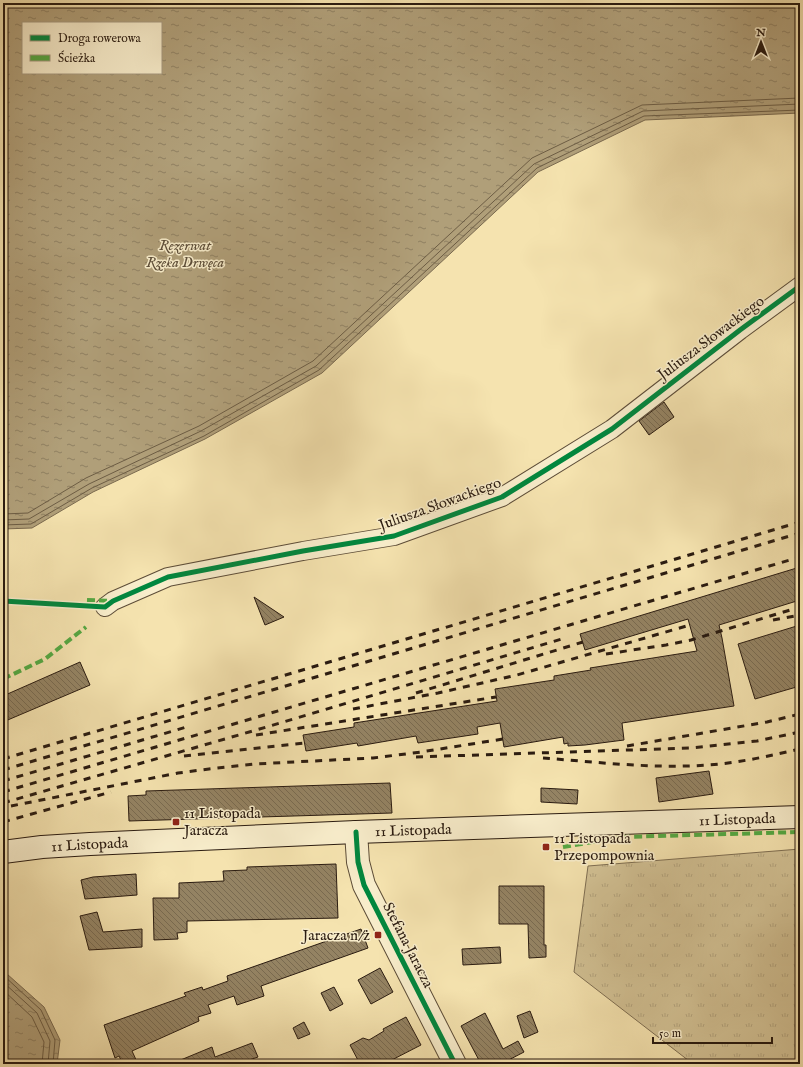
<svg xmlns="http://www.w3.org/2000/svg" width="803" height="1067" font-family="'IM FELL English',serif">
  <defs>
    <pattern id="grass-tufts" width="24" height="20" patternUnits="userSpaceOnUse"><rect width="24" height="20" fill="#d2c194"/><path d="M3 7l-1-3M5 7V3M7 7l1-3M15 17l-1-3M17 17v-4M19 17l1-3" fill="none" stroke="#b4a57f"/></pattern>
    <pattern id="water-ripples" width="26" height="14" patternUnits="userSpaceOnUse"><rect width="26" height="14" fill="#b09f79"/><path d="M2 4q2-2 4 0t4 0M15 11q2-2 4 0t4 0" fill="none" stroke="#8f8162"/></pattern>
    <pattern id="building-back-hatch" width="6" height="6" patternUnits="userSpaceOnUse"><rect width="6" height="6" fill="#948363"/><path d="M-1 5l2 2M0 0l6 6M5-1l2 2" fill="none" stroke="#796a50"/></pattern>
  </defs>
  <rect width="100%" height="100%" fill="#f5e3af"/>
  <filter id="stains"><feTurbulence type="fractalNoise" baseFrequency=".005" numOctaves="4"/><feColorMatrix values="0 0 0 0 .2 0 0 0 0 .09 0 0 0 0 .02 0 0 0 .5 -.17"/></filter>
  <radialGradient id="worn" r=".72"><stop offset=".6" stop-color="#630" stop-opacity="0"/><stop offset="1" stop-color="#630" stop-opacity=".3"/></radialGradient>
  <polygon fill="url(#grass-tufts)" stroke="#7e6e52" points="800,849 800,1064 693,1064 574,972 588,866"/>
  <g fill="url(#water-ripples)" stroke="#7a6a4f" fill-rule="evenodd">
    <path d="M3,3H800V113L645,120L538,172L322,373L205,439L93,492L32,528L3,529ZM23,23H161V73H23Z"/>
    <polygon points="3,968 7,974 44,1007 60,1040 57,1064 3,1064"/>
  </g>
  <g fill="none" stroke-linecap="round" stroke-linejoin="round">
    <g stroke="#6d5d44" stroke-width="1">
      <polyline points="3,514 28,513 86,478 199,426 313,361 532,158 642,105 800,98"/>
      <polyline points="3,520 29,519 89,484 201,431 316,366 534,164 643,111 800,104"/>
      <polyline points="3,525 31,524 92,488 204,436 319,370 537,168 644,116 800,110"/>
      <polyline points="3,975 41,1010 55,1040 53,1064"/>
      <polyline points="3,982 37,1013 50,1041 48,1064"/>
      <polyline points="3,990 32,1017 44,1042 42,1064"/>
    </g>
  </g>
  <g fill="url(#building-back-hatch)" stroke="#2a1b10">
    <polygon points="664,402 674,417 649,435 639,421"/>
    <polygon points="800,567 800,600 719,625 722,638 734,706 622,723 624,740 585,745 568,746 568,743 564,744 563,737 504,747 500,723 477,727 478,734 418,743 416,736 358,746 357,743 306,751 303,735 354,727 354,723 497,701 495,689 554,680 554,676 591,670 590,668 697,651 688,619 585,650 580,634"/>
    <polygon points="254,597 284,617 265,625"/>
    <polygon points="800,625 800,686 755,699 738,644"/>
    <polygon points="80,662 90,685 3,722 3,696"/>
    <polygon points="709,771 713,794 659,802 656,778"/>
    <polygon points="390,783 392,813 129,821 128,796 146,795 146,791"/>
    <polygon points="541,788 578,790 577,804 541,802"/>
    <polygon points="336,864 338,918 187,921 187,932 177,933 178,939 154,940 153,898 179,898 179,883 224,881 223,871 247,870 247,867"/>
    <polygon points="136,874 137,895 85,899 81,880 93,877"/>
    <polygon points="499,886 544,886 544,945 546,945 546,957 529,958 528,924 499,924"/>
    <polygon points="97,912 103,932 142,929 142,947 89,950 80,916"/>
    <polygon points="361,929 368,948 261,986 264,996 237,1005 234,996 208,1005 211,1013 198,1017 199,1021 132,1051 138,1064 123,1064 119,1056 115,1058 104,1025 186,996 184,993 202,987 203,990 228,981 227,976"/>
    <polygon points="500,947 501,963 463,965 462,949"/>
    <polygon points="380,968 393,992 371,1004 358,980"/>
    <polygon points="334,987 343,1004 330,1011 321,993"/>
    <polygon points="530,1011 538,1032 524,1038 517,1016"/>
    <polygon points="485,1013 503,1049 518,1041 524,1052 501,1064 481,1064 461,1026"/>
    <polygon points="406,1017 421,1045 384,1064 360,1064 350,1045 363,1038 369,1040 384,1031 383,1029"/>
    <polygon points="304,1022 310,1034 298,1039 293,1028"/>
    <polygon points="252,1043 258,1057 237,1064 171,1064 212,1047 215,1057"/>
  </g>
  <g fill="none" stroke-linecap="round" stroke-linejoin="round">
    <defs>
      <polyline id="minor" points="105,607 113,601 168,577 303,551 394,536 502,497 612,429 740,330 800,286"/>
      <polyline id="tertiary" points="356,832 358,862 364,885 455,1064"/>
      <g id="secondary">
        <path id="s1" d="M3,852L42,847L90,844L356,832L800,817"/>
      </g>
    </defs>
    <use href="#minor" stroke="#5d4d38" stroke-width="20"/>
    <use href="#tertiary" stroke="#5d4d38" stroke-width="24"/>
    <use href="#secondary" stroke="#2a1b10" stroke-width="24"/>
    <use href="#minor" stroke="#f8edcb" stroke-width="18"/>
    <use href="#tertiary" stroke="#f8edcb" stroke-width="22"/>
    <use href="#secondary" stroke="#f8edcb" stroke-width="22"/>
    <g stroke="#2a1b10" stroke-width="3" stroke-dasharray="7 7" stroke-linecap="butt">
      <polyline points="773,620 800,615"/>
      <polyline points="606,654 666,645 691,640 800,607"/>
      <polyline points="416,693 583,642"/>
      <polyline points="353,709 438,693 517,675 690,625"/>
      <polyline points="256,735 496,697"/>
      <polyline points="627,746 767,722 800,714"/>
      <polyline points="184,756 304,743"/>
      <polyline points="416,757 690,748 757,741 800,732"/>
      <path d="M543,758C596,762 654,769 707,765C739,763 769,756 800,749"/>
      <polyline points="3,759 800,522"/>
      <polyline points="3,770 800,533"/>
      <polyline points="3,781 190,726"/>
      <polyline points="3,792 800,557"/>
      <polyline points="3,803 270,726 565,638"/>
      <polyline points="11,806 178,773 209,769 254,764 373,758 421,752 503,739"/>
      <polyline points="3,822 111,792"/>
    </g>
    <g stroke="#53a942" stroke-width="4" stroke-dasharray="8 4" stroke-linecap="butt">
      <polyline points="87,600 113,601"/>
      <polyline points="3,679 45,659 86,627"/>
      <polyline points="563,847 622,837 800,832"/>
    </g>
    <defs>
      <g id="cycleway">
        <polyline points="3,601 105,607 113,601 168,577 303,551 394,536 502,497 612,429 740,330 800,286"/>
        <polyline points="356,832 358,862 364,885 455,1064"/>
      </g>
    </defs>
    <use href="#cycleway" stroke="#f8edcb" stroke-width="8"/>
    <use href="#cycleway" stroke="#00873e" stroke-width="5"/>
  </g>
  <g fill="#8f2418" stroke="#f8edcb" stroke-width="1.5">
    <rect x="172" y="818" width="8" height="8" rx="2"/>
    <rect x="542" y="843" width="8" height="8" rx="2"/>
    <rect x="374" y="931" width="8" height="8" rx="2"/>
  </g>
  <g text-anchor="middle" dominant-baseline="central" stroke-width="3" stroke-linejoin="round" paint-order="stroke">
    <g font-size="15" font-style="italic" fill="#5c4d38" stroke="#f8edcb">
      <text x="185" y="245">Rezerwat<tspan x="185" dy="17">Rzeka Drwęca</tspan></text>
    </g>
    <g font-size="15" fill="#2a1b10" stroke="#f8edcb">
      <text transform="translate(711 338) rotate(-37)">Juliusza Słowackiego</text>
      <text transform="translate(440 504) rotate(-20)">Juliusza Słowackiego</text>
      <text stroke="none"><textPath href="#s1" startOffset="735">11 Listopada</textPath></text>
      <text stroke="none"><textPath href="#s1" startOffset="411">11 Listopada</textPath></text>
      <text stroke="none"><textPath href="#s1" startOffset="87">11 Listopada</textPath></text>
      <text transform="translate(408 945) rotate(63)">Stefana Jaracza</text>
    </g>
    <g font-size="15" fill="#2a1b10" stroke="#f8edcb" text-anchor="start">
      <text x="184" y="813">11 Listopada<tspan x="184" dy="17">Jaracza</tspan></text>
      <text x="554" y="838">11 Listopada<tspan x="554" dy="17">Przepompownia</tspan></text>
      <text x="370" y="935" text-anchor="end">Jaracza n/ż</text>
    </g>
  </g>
  <rect width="803" height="1067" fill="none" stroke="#f5e3af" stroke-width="16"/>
  <rect x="4" y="4" width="795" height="1059" fill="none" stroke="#2a1b10" stroke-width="2"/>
  <rect x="8" y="8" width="787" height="1051" fill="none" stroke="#2a1b10"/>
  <rect x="22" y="22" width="140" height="52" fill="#f8edcb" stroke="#a69980"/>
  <rect x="30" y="35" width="20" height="6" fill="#00873e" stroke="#a69980"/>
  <text x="58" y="42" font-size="12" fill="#2a1b10">Droga rowerowa</text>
  <rect x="30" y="55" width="20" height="6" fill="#53a942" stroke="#a69980"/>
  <text x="58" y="62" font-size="12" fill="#2a1b10">Ścieżka</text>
  <g transform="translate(761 42)" stroke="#f8edcb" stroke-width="3" paint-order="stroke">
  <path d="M0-3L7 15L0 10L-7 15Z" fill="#2a1b10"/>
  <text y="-6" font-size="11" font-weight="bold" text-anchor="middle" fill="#2a1b10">N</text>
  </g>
  <path d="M653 1037v6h119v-6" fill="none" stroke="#2a1b10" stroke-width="2"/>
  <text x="659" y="1037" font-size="12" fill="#2a1b10" stroke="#f8edcb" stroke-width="3" paint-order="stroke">50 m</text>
  <rect width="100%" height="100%" filter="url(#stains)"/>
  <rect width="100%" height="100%" fill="url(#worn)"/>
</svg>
